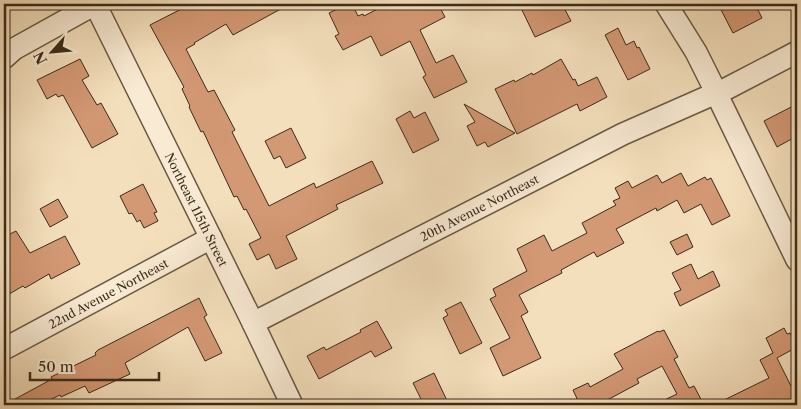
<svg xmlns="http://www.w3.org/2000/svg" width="801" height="409" font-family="'Libre Caslon Text',serif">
  <rect width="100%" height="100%" fill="#f4dfbc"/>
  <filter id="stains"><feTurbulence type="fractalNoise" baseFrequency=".004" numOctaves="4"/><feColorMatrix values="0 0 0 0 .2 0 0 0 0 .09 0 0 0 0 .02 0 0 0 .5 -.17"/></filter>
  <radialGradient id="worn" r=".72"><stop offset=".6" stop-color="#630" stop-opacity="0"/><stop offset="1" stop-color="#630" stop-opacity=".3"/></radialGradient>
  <g fill="#d39874" stroke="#3b2b1a">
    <polygon points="191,4 290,4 233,35 226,24 194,43 195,44 186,49 208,92 214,90 235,130 232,132 269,206 314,183 316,188 372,161 383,183 336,205 338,209 286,236 297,259 276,269 269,254 257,260 249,244 261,238 246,209 244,210 237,196 234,197 203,131 201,132 189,107 190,106 182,89 184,87 150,25"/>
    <polygon points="348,4 352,4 358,16 363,14 364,16 387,4 438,4 445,17 420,30 436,63 453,55 467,82 434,98 423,77 426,75 410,41 381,56 371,36 343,50 335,36 339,34 329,13"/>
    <polygon points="529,4 562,4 571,21 535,37 521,8"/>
    <polygon points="718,4 755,4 762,18 733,33"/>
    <polygon points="618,28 626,45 634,41 637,48 639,47 650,69 628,80 605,35"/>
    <polygon points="80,59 89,76 82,80 97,105 101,103 118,134 92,148 63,95 58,97 56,94 47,99 37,80"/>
    <polygon points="561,59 573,80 575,79 578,86 597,77 607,97 580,111 577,104 517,134 495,89 514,80 515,82 532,73 533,75"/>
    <polygon points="464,104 515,133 488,147 485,142 477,146 467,126 475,122"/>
    <polygon points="797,104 797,136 777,147 764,121"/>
    <polygon points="410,111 414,118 425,112 439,140 413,153 396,119"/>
    <polygon points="291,128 306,158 286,168 280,156 274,159 265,141"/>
    <polygon points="681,173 688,186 705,177 707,180 711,178 730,216 712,225 701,204 684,213 677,200 657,211 656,208 616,229 624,243 597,257 594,252 561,270 562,273 519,295 528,312 521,316 541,358 503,376 490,348 510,338 490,299 496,296 493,289 527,271 517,249 544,235 552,251 587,233 582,223 616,205 613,201 620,198 615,188 628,181 632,188 657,175 662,183"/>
    <polygon points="143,184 157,212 154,213 158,221 144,228 140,220 137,222 132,213 129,214 120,196"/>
    <polygon points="58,199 68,217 50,227 40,209"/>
    <polygon points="16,231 30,253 65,236 80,264 51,279 49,274 25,288 23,286 4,297 4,237"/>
    <polygon points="687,234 693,247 677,255 670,242"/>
    <polygon points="691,264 698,279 713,271 720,286 680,306 674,293 681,290 672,273"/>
    <polygon points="199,298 207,315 204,317 222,353 205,361 188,327 125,363 130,374 89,393 85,386 61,397 60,395 39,405 4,405 52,379 51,377 96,355 95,353 98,350"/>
    <polygon points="461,302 482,343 460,354 443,318 448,315 445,310"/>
    <polygon points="377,321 392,348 375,357 371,351 319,379 307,356 324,347 326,350 361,332 360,330"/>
    <polygon points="784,328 787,334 790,333 797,347 777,358 792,388 797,385 797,405 714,405 769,378 760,360 773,353 766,338"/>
    <polygon points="664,330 678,357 674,359 689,388 694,386 704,405 654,405 677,394 662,366 637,379 639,383 598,405 580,405 573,390 588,383 590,387 623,369 614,354 658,331 659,332"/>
    <polygon points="434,373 449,405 424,405 413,383"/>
  </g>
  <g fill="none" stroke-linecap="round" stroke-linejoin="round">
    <defs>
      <g id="minor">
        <polyline points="666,4 696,52 712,84"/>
        <path id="s1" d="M100,14L253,323L292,405"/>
        <polyline points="4,58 14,49 86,9"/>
        <polyline points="726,89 797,52"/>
        <polyline points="721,103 797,260"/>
        <path id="s2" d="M253,323L623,134L707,97"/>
        <path id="s3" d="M4,349L211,238"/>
      </g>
    </defs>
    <use href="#minor" stroke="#695842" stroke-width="24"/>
    <use href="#minor" stroke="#f8ead3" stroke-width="21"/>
  </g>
  <g text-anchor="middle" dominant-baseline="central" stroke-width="4.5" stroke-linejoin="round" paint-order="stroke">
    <g font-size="12" fill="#3b2b1a" stroke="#f8ead3">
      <text stroke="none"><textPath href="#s2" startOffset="254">20th Avenue Northeast</textPath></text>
      <text stroke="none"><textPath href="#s1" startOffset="218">Northeast 115th Street</textPath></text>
      <text stroke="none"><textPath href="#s3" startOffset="118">22nd Avenue Northeast</textPath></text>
    </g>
  </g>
  <rect width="801" height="409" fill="none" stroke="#f4dfbc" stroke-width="20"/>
  <rect x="5" y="5" width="791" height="399" fill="none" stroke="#3b2b1a" stroke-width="2.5"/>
  <rect x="10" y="10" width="781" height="389" fill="none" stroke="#3b2b1a"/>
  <g transform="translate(52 52) rotate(243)" stroke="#f8ead3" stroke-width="4" paint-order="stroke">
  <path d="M0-4L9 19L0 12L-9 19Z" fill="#3b2b1a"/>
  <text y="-8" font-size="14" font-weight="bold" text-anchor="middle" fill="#3b2b1a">N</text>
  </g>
  <path d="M30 372v8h129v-8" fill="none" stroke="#3b2b1a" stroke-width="2.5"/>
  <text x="38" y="372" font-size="15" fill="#3b2b1a" stroke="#f8ead3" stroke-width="4" paint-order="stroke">50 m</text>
  <rect width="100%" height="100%" filter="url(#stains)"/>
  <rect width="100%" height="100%" fill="url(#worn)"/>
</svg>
